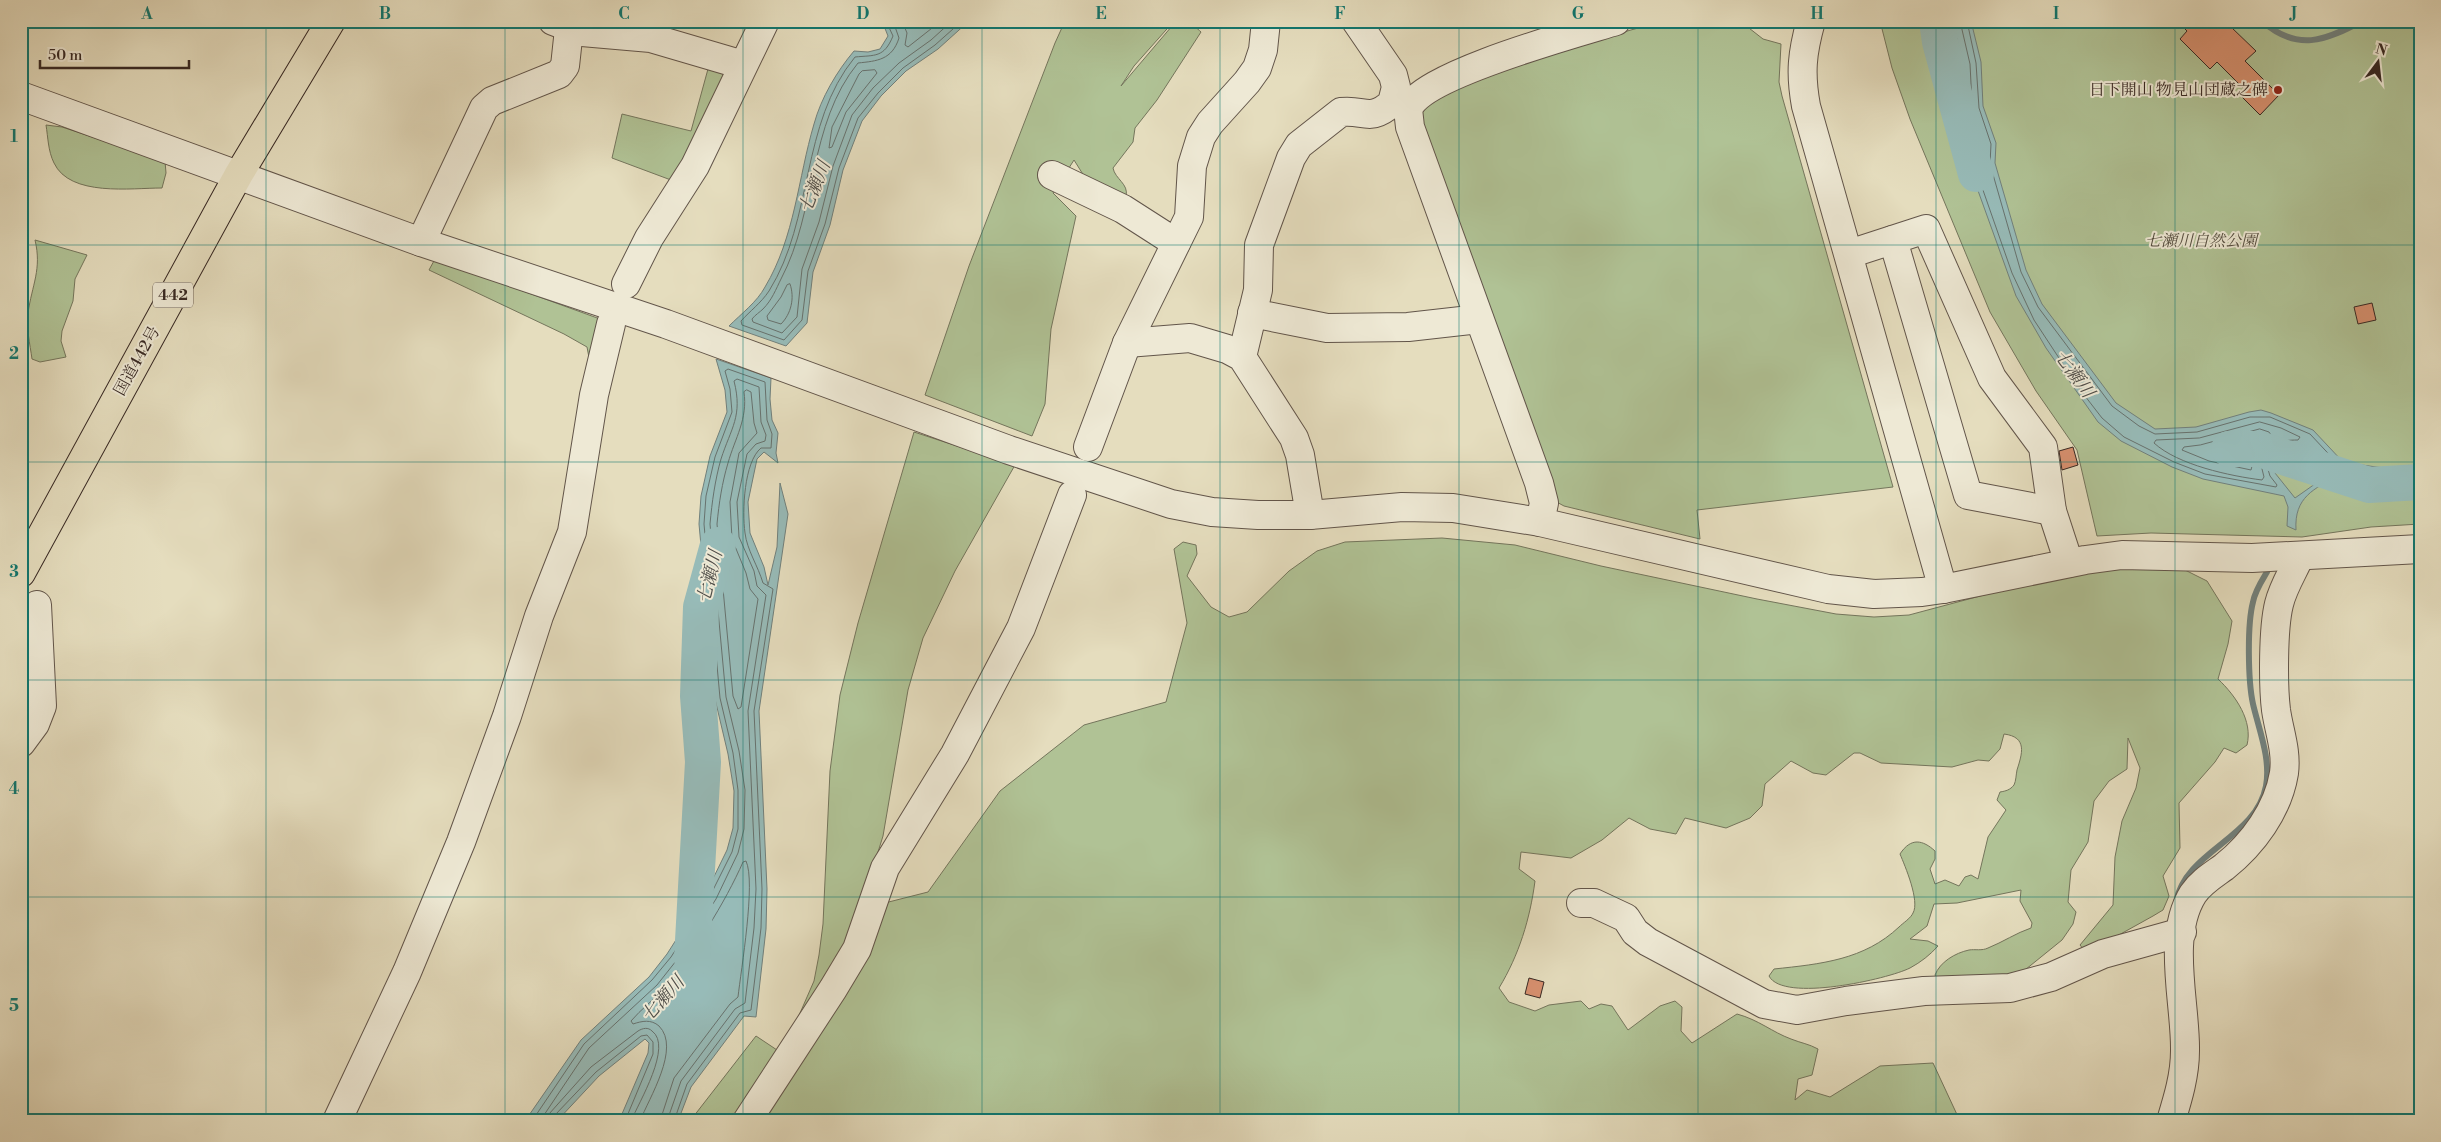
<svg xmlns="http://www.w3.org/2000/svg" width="2441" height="1142" font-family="'Libre Bodoni','Noto Serif JP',serif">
  <rect width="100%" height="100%" fill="#e5ddbe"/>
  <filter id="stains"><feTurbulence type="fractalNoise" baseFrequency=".004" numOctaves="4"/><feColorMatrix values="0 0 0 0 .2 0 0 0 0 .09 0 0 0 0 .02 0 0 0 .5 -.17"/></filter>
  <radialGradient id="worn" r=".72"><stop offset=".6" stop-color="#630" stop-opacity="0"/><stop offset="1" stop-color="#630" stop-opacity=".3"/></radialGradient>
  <g fill="#b0c295" stroke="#74755c">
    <path d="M1065,21H1174L1134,66L1121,86L1172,26C1182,19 1193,24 1201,32L1157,100L1135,128L1133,142L1113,168C1115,179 1129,184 1126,196L1084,176L1074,160L1053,193L1076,216L1051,329L1045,404L1032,436L925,395L969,266L1055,43Z"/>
    <polygon points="1664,21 1740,21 1763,39 1781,44 1779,82 1782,96 1893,487 1697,510 1700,539 1564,506 1553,500 1416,117 1420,107 1506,64"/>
    <polygon points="1880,21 2420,21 2420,524 2371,527 2302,537 2151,533 2097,536 2077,450 2036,391 1990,312 1910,119 1892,68"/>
    <polygon points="711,58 728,66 679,183 612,158 622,114 691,131"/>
    <path d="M46,125L62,127L165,161L166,173L162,188C131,188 70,197 54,163C48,151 48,137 46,125Z"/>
    <path d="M35,240L87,255L75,279L73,301L62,331L61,341L66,357L40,362L32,359C30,344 26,328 28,313C32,285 42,269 35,240Z"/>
    <polygon points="435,259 600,319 591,368 587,347 564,334 429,270"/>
    <path d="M914,432L1015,465L955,571L923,638L908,690L883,836L873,868L869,907L928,892L1000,791L1084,725L1166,702L1187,623L1174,549L1183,542L1196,545L1197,554L1187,576L1211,607L1229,617L1247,612L1289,571L1317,551L1345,542L1442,538L1515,545L1601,566L1757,599L1836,614L1874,617L1909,615L2055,576L2116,566L2183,569L2207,581L2232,621L2228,644L2218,679C2236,696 2253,721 2247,745L2236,753L2224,748L2215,762L2179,803L2180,848L2163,876L2169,896L2163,910L2153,916L2099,946L2084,950L2080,945L2113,905L2115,857L2122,821L2136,788L2140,768L2128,738L2127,769L2109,781L2094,801L2088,842L2071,870L2068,902L2076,912L2073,924L2062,940L2020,974L1937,979L1935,975C1940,962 1955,953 1969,950C1975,949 1982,951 1988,948C2003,942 2016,933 2031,928L2032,923L2020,901L2021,890L1957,903L1934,904L1927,926L1910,939L1928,941L1938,946C1930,955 1921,962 1910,968C1888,979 1783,1003 1769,976L1774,969C1821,964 1864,960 1899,927C1903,923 1911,918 1913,913C1920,901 1905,866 1900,854C1911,837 1923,840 1935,851V859L1930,869L1935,884L1945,880L1959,886L1965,877L1971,875L1978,879L1988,837L2006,810L1997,800L2000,792C2006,791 2010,790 2014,785C2016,781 2016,775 2017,770C2022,754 2028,737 2004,734L2000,749L1989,761L1978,760L1952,767L1881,763L1860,753H1854L1826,775L1813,773L1791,761L1765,784L1762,806L1750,818L1726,828L1685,818L1676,834L1650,829L1629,818L1602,840L1571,858L1521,852L1519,869L1535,881C1530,919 1519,955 1499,988L1509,1002L1535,1011L1549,1005L1581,1001L1589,1009L1601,1004L1612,1006L1628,1030L1660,1006L1675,1001L1682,1007L1681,1031L1692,1043L1737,1014C1759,1020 1772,1032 1791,1039C1801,1043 1809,1044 1818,1049L1812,1075L1798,1079L1795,1100L1807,1090L1830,1097L1880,1066L1933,1063L1960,1121H690L756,1036L786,1056L797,1020L814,981L819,955L823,924L830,771L840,695L858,623Z"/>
  </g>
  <g fill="#97bbb8" stroke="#71807c" fill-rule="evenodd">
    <path d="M882,21H969L938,49L906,71L881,96L862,121L843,170L830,225L813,272L807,323L786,346L729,326C741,314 757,302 765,287C795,237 798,178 814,124C821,98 837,71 854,51L868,52L880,49L888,36Z"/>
    <path d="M1918,21H1971L1981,62L1983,106L1996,143L1995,163L2026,270L2042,304L2116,403L2155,429L2196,427L2249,412L2261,410L2271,413L2313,430L2343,462L2354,466L2362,465L2413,472L2420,468V497L2378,490L2339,475C2314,489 2294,497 2296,530L2287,526L2288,507L2284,496L2203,479L2172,467L2121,441L2098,422L2046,348L2016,296L1972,174L1956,104ZM2295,451L2310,454L2332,472L2295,498L2275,473L2271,464L2280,452Z"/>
    <polygon points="716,359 771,378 770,399 772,420 778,433 776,453 778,463 764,452 757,459 748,502 750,533 764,567 768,585 777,547 780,483 788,514 759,711 767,889 766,929 756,1017 744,1016 691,1087 678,1121 619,1121 648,1053 649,1043 645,1039 599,1076 557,1121 525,1121 581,1040 649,977 667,954 706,893 727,850 733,828 734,791 728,754 715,699 699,524 701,496 710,456 727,412 725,390"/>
  </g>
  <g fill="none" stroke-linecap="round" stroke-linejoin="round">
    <g stroke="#67726e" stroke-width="1">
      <path d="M886,21L893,36C884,58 875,55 855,57C800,124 814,219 769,291C761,303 750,311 741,321L742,325L784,340L802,320L808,271L825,224L839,168L858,118L878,93L903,68L935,45L962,21"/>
      <path d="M893,21L899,38C892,60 877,61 858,63C808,124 817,211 781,279C776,289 772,300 763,309C760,312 755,315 752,319L753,322L782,333L797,317L802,269L819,222L833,166L852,115L873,88L899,63L931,40L952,21"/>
      <polyline points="902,21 907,33 905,45 908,47 941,21"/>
      <path d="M1923,21L1961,103L1977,173L2012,273L2034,320L2078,387L2102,418L2124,437L2174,462L2205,474L2276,487L2277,485L2270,476L2266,463C2281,431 2319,450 2336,470H2340V466L2310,434L2270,417H2250L2197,432L2155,434L2139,426L2112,406L2038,307L2021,272L1990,164L1991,144L1979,108L1976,63L1967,21"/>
      <polyline points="1930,21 1970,105 1972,103 1970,64 1960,21"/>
      <polyline points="1938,21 1955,59 1960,66 1962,63 1953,21"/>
      <polygon points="875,70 877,73 846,112 832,147 829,148 832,127 859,74 862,71"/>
      <polygon points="1976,127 1979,129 1984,144 1982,158 1979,156 1974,130"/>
      <path d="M790,284C795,298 791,314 781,324L768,320L767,316L781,297L787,285Z"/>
      <path d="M747,390L751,392L754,423L757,433L739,453L730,502L732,539L746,573L750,589L758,599L741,707L738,709L733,696L717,524C719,503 722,483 728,463C735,438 748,419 744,392Z"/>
      <path d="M2260,422L2281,428L2300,437L2298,440C2279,440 2267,443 2260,461L2264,477L2262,480C2230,476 2178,465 2154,443L2156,440L2199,438Z"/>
      <polygon points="2260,429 2269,432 2271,435 2255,454 2251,470 2209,461 2182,450 2184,447 2200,445"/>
      <polyline points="2420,474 2412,477 2363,470 2356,473 2379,485 2420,492"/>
      <path d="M532,1121L584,1044L652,980L671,957L710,896L732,852L738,829V790L733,753L720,698L704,524L706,496L715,457L732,412L730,389L725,371L728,369L765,382L767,420L772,434L771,448H761C744,462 742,511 745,533C747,550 758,566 763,583L773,589L754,711L762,889L761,928L751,1010L740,1013L687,1084L674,1121"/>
      <path d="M540,1121L589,1048L657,985L676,961L716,899L738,853L744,829L745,790L739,751L726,697L710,524C712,502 715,480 721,459C731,428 743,416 734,381L737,379L759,387L761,422L766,435L765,441L756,444L747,454L737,502L739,537L754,571L757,586L766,595L748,711L756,889L754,928L745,1003L735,1009L681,1081L667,1121"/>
      <path d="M548,1121L549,1114L591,1067L638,1031C643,1028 648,1027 652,1031C673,1046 639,1102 631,1121"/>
      <polyline points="554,1121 555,1115 596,1072 641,1036 647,1035 653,1042 653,1054 625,1121"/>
      <path d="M640,1121C649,1098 681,1048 659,1026C651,1019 642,1021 633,1024L631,1021C641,1009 654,1000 664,988C692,956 726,901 743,862L746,861C756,882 741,970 738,997L730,1004L674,1078L660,1121"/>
    </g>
    <g stroke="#71807c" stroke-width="6">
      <path d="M2262,21C2297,52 2325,41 2362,21"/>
      <path d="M2176,902C2186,850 2256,839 2266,786C2271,759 2259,730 2253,704C2248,681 2247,625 2253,602C2255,591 2261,582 2267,572"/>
    </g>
    <g stroke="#97bbb8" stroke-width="36">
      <polyline points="1937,21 1940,42 1976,174"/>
      <polyline points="2229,449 2259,449 2369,485 2420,482"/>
      <polyline points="692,959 703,762 698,696 701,607 718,545"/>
    </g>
  </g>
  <g fill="#d7906f" stroke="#372823">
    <polygon points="2177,21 2231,21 2231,27 2256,51 2245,61 2279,95 2260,115 2240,95 2245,90 2217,62 2210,69 2180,39 2187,31"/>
    <polygon points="2372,303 2376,320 2358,324 2354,307"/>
    <polygon points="2073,447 2078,465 2062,470 2059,451"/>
    <polygon points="1529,978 1544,982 1540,998 1525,994"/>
  </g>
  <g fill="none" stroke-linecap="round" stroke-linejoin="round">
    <defs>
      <g id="minor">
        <polyline points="553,21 582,32 651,38 743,65"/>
        <path d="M1811,21C1802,53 1800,73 1806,106L1943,589"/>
        <polyline points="21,96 421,242 666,324 1009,450 1171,504 1212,512 1258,515 1310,515 1402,507 1453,508 1540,522 1828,589 1874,594 1922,592 1943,589 2085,560 2122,555 2252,558 2420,549"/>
        <polyline points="1052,175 1123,209 1176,243"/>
        <polyline points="1893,240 1968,495 2052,511"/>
        <polyline points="421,242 484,108 492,101 559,74 565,66 569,29"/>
        <polyline points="1849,254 1926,229 1992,378 2043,447 2052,511 2069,563"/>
        <polyline points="626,284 649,238 695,166 765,21"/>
        <polyline points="1252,313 1327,328 1408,327 1479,319"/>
        <polyline points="1127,343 1190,338 1227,349 1242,357 1294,438 1300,455 1310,515"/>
        <path d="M1242,357L1258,290L1259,245L1291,158L1299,145L1341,112C1365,109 1369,123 1392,103L1396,87L1393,75L1356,21"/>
        <polyline points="1088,447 1127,343 1189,217 1192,166 1201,137 1210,123 1247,82 1257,68 1263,50 1266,21"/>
        <path d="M1540,522L1544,503L1539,483L1410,127L1408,109C1423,74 1577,33 1616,21"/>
        <polyline points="21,743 35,724 42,706 37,605"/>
        <polyline points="1581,903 1594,903 1626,918 1635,932 1648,942 1764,1004 1797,1010 1846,1001 1924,991 2010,988 2051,977 2103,954 2182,932"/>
        <polyline points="337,1121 407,972 461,842 507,716 539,616 572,532 594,395 611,324"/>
        <polyline points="747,1121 833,989 857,949 885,868 955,754 1021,628 1072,495"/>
        <path d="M2171,1121C2178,1098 2185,1075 2185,1051C2186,1004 2166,937 2193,894C2201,882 2213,875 2224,867C2253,844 2278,810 2284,773C2287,751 2279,731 2276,710C2273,685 2273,628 2279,604C2283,587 2293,572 2300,556"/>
      </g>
      <polyline id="highway" points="21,573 239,174 331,21"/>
    </defs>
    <use href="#minor" stroke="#62554a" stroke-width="30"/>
    <use href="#highway" stroke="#372823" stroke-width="30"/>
    <use href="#minor" stroke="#eee9d5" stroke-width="28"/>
    <use href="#highway" stroke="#e5ddbe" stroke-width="28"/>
  </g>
  <path fill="none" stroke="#0f766e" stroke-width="1" stroke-opacity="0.55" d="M266,21V1121M505,21V1121M743,21V1121M982,21V1121M1220,21V1121M1459,21V1121M1698,21V1121M1936,21V1121M2175,21V1121M21,245H2420M21,462H2420M21,680H2420M21,897H2420"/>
  <circle fill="#8f2418" stroke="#eee9d5" stroke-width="2" cx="2278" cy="90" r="5"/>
  <g text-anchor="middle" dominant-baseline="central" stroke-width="4" stroke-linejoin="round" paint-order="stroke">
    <rect fill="#eee9d5" stroke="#6e6258" stroke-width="1" x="153" y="282.5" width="40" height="25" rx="4"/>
    <g font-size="15" font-weight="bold" fill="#372823">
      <text x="173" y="295">442</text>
    </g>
    <g font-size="16" fill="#372823" stroke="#eee9d5" text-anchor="end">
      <text x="2268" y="90">日下開山 物見山団蔵之碑</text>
    </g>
    <g font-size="16" font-style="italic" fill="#554e40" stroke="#eee9d5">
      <text x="2201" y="241">七瀬川自然公園</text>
    </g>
    <g font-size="16" fill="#372823" stroke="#eee9d5">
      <text transform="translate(137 361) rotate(-61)">国道442号</text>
    </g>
    <g font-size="18" font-style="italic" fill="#4f4d48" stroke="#eee9d5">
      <text transform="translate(815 187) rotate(-68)">七瀬川</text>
      <text transform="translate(2074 374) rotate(54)">七瀬川</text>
      <text transform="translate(710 577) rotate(-76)">七瀬川</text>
      <text transform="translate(663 999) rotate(-48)">七瀬川</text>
    </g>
  </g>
  <rect width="2441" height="1142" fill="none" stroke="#e5ddbe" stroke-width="55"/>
  <g transform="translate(2378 62) rotate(15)" stroke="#eee9d5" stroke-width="4" paint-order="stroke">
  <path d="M0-4L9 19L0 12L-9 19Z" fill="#372823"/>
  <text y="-8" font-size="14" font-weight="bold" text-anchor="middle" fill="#372823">N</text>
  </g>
  <path d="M40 60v8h149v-8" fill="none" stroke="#372823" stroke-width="2.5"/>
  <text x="48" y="60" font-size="15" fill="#372823" stroke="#eee9d5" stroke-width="4" paint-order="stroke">50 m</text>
  <rect x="28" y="28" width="2386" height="1086" fill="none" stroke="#0f766e" stroke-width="2"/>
  <g font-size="16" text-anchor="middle" font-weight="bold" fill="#0f766e">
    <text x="147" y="19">A</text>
    <text x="385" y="19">B</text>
    <text x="624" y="19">C</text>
    <text x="863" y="19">D</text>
    <text x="1101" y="19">E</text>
    <text x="1340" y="19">F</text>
    <text x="1578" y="19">G</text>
    <text x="1817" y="19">H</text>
    <text x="2056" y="19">I</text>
    <text x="2294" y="19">J</text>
    <text x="14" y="142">1</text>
    <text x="14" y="359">2</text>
    <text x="14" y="577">3</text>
    <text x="14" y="794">4</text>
    <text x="14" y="1011">5</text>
  </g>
  <rect width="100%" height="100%" filter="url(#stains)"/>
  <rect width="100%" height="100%" fill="url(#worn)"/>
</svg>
